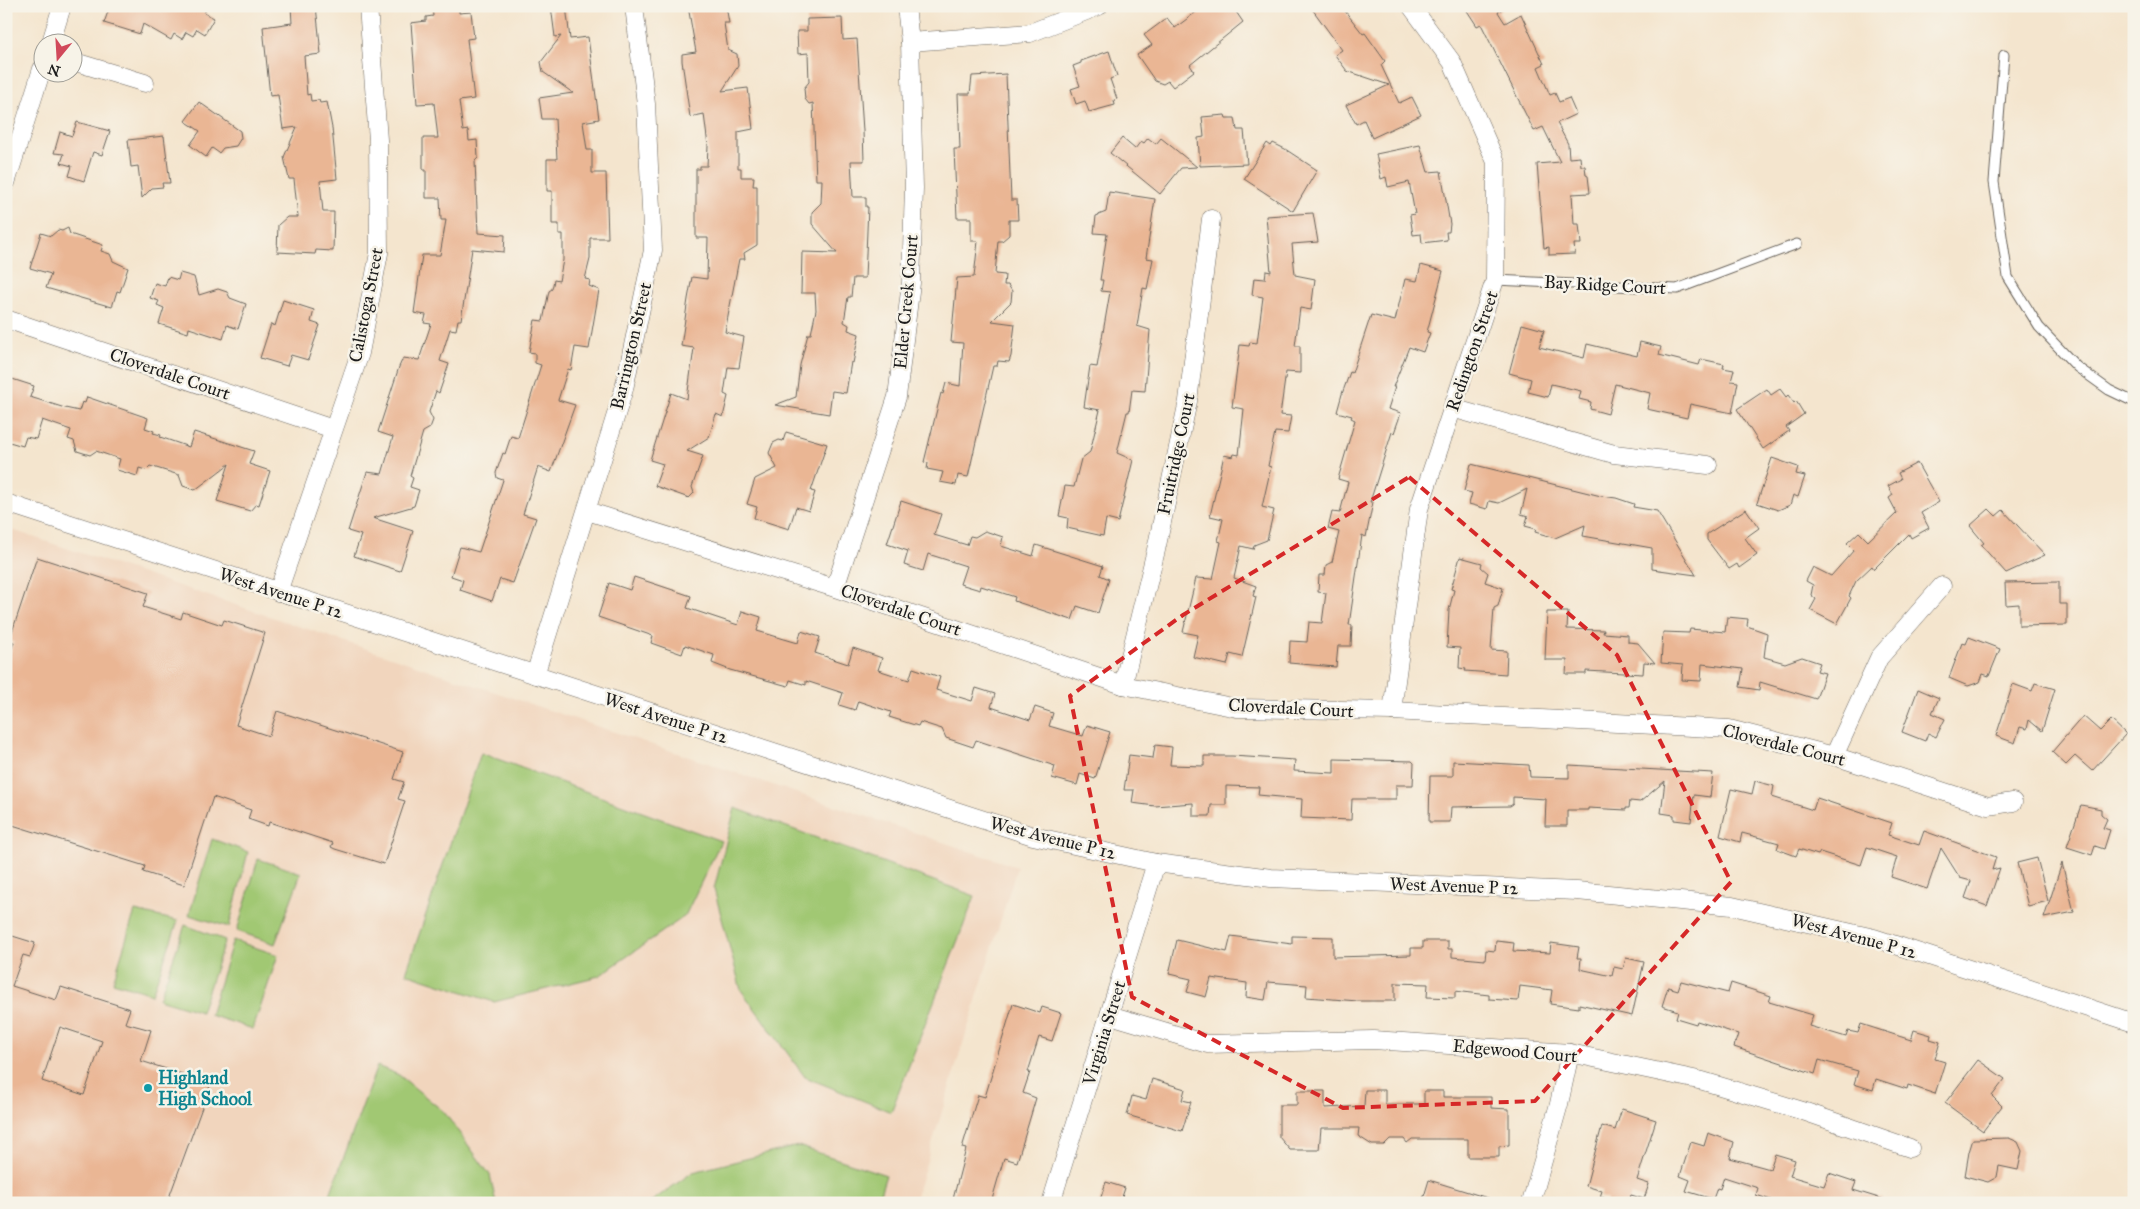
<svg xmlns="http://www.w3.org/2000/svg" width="2140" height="1209" font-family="'IM FELL Great Primer',serif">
  <rect width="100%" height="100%" fill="#f7f3e8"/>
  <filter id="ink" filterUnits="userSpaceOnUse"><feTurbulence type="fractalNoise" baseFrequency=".02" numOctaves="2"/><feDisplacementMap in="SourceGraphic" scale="10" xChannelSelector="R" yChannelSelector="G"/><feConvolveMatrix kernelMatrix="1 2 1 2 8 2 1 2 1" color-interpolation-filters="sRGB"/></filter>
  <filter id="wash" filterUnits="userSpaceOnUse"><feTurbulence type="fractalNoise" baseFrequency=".0096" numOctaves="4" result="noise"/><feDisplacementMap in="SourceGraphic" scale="20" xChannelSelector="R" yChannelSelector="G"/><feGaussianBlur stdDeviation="1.12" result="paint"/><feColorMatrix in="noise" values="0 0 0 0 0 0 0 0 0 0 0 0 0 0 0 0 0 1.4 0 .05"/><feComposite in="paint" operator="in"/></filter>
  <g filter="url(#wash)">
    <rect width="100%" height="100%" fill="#f4e5ce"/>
    <polygon fill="#f1d5bd" points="6,528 1017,867 914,1203 6,1203"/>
    <g fill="#a1c873" stroke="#5e7248">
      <polygon points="481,753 721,841 685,916 599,976 494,1002 406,973"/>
      <polygon points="735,808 975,896 891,1112 805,1077 741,990 714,889"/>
      <polygon points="212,839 248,852 229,927 189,915"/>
      <polygon points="258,859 301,873 275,944 237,931"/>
      <polygon points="135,911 178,921 152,994 113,982"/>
      <polygon points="185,925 225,940 201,1012 159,999"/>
      <polygon points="233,940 278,955 253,1029 210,1015"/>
      <polygon points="377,1066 399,1075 444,1112 490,1175 496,1203 327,1203"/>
      <polygon points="798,1146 886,1175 877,1203 649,1203 693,1172"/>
    </g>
    <g id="blocks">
      <g fill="#eab694" fill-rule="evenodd">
        <polygon points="110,6 149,6 163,12 167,6 208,6 204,13 214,18 205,34 197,29 193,36 186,32 182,39 174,34 171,40 143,24 140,34 104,23"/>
        <polygon points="291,6 316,6 321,54 304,56 307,95 310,94 311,101 319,100 320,103 327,102 332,128 337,179 320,181 323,212 334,212 333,251 316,250 315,254 277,252 278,225 287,217 298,217 294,179 289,179 284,157 297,127 283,129 278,95 270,96 263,27 292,23"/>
        <polygon points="432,6 459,6 459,13 471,12 474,38 467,39 474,99 459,101 463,131 468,130 469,141 477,140 478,158 475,161 478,233 505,235 504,252 472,249 461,320 458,320 456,330 450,329 440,361 449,364 439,393 436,391 429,412 433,420 430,428 423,432 410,476 413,478 410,487 419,490 414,506 373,518 413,531 400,571 354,556 361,535 348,531 367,472 382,474 393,437 378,432 399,367 403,358 419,360 431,324 424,323 426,315 414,313 422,255 440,255 446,220 441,220 440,198 426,198 426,170 423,170 423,138 438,138 434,103 417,104 411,23 426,21 426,17 433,16"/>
        <polygon points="551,6 566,6 570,39 588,37 599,119 583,122 587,150 592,150 592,173 606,173 608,238 590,238 590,259 585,279 590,280 589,286 599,290 589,349 575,347 571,370 568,369 558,400 575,405 551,472 538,467 523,514 536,518 513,583 500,579 492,601 460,590 463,580 451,576 460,547 479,552 503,480 497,478 496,473 503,453 505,454 511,436 518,438 541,365 535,363 535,353 529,352 535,320 543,321 549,291 552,289 554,280 559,281 563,260 563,234 559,234 559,224 552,224 552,191 547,191 547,159 557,159 555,119 542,119 539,98 573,93 543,72 541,62 561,36 555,37"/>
        <polygon points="688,6 726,6 729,23 724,23 728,50 737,54 738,66 722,91 748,88 753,129 738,132 738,168 741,168 741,177 754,177 753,186 757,186 757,245 744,253 745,259 739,259 725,332 744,337 739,368 728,367 724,394 728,396 723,417 716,414 709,437 687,451 703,456 692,487 694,493 689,498 655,486 663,464 650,460 671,393 687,399 694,348 681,346 688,299 692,277 707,279 708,238 696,238 696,169 700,169 700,166 707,166 708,146 704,114 690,117 682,61 682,54 696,52"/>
        <polygon points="1204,6 1232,6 1243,22 1190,65 1194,71 1173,87 1168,81 1163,84 1155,81 1137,55 1152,45 1144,35 1167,18 1175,28"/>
        <polygon points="1310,6 1341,6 1363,34 1365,33 1385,61 1381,65 1399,103 1412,97 1421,115 1372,138 1364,120 1356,124 1346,105 1389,85 1347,71 1335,55 1342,50"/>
        <polygon points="1464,6 1506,6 1498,12 1505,23 1521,14 1544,64 1538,67 1550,95 1555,93 1559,102 1569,98 1576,114 1557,123 1568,144 1569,158 1580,157 1581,166 1585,166 1586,175 1588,176 1590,193 1572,194 1574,224 1579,224 1581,244 1574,244 1575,254 1549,255 1549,247 1544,248 1537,164 1560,162 1543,127 1534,131 1481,24 1477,26"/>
        <polygon points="842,18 843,40 857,39 863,131 864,161 851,161 853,197 866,197 866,207 868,207 865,278 853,278 851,297 848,297 844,322 849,325 848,330 859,334 853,363 851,362 846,393 832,391 829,414 775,405 796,397 800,365 808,334 811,334 816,310 815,293 801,293 802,252 837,253 812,224 812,212 821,203 822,180 816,180 813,103 809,104 805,99 804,88 809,82 808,53 798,54 797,31 807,31 807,19"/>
        <polygon points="1109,51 1117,76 1110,79 1117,99 1114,100 1115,105 1089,112 1085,101 1076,104 1071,89 1080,86 1073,66 1081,63 1081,61"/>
        <polygon points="1006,74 1011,200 1017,200 1018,220 1009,220 1009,235 1002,241 998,241 995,274 1005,275 1004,285 1008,285 1012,291 1011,302 992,321 1015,324 1011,356 1009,362 998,361 997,366 993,366 968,477 958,475 956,485 940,482 943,472 927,469 928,463 924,462 941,393 943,394 946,383 960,386 963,343 951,342 957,278 974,277 978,241 971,241 971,218 957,218 954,149 960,149 958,94 970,94 972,76"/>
        <polygon points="199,102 240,131 241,138 236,146 223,148 219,153 212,148 206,157 190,145 200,131 185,121"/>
        <polygon points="1225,115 1226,118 1235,118 1237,130 1244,130 1247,164 1200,166 1198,138 1204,137 1202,117"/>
        <polygon points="77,122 110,131 102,155 93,152 84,181 69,176 72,166 61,163 64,154 54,153 60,132 72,136"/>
        <polygon points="164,136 170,183 162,183 163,187 152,188 142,198 138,166 131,167 128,140"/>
        <polygon points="1122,138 1135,149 1141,141 1144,143 1148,138 1156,144 1161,138 1197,167 1181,168 1160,194 1110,153"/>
        <polygon points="1267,143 1271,146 1273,143 1285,149 1317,170 1293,211 1244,179"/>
        <polygon points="1420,145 1428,172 1441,171 1450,224 1449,232 1446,232 1447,240 1422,243 1421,234 1413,235 1410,215 1415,214 1409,182 1388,187 1386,177 1381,179 1376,154"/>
        <polygon points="1109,192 1155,199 1146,258 1153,259 1147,289 1143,288 1137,326 1150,330 1145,391 1132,390 1129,412 1127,412 1117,453 1133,460 1118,522 1106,519 1103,536 1067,528 1068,518 1059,516 1065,486 1074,487 1081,459 1090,452 1100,410 1084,407 1090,366 1097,367 1110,292 1101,291 1103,280 1100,280 1107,234 1094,233 1096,216 1106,212"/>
        <polygon points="1313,213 1318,242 1292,244 1295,275 1315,279 1311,310 1300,308 1295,346 1300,346 1300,373 1286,372 1280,415 1291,416 1288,433 1275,432 1268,466 1271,467 1262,507 1274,510 1267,540 1254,545 1253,549 1241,546 1234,578 1256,586 1253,596 1256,597 1242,657 1230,654 1227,665 1193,657 1198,635 1183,632 1196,578 1213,579 1221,542 1218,541 1223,519 1210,516 1222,464 1224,455 1233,457 1234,454 1239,455 1244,409 1232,407 1240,345 1249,346 1250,342 1257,343 1263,297 1252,295 1254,278 1265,279 1266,271 1271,272 1266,216"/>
        <polygon points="68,228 70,234 103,245 101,251 110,254 113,261 128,268 120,292 117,291 112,307 46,288 51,274 30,268 41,233 51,236 58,230 62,231"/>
        <polygon points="1421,265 1443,271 1427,332 1430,333 1423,352 1409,347 1393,387 1395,387 1388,409 1401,413 1394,433 1392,432 1370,502 1373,502 1366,537 1362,535 1349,625 1352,625 1351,646 1338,646 1336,667 1289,663 1290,641 1307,642 1309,622 1322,623 1326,593 1318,592 1319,575 1325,575 1326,565 1332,562 1339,532 1328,529 1332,512 1340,513 1348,482 1338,479 1355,420 1351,418 1352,416 1337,412 1342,394 1350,372 1352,373 1371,315 1395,321 1405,279 1417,281"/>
        <polygon points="180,273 194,277 199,295 218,289 227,292 230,298 246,304 238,329 227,325 223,339 189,328 188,333 159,324 164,308 157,305 159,301 150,298 155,283 165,286 168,277 178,280"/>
        <polygon points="283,300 314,310 311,322 320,325 308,360 291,355 287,366 260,358 271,324 275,326"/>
        <polygon points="1522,324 1544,330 1539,347 1584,358 1587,344 1637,356 1640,342 1661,347 1659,355 1699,365 1701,359 1724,364 1723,368 1734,370 1731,381 1738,382 1732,413 1690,404 1687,418 1647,409 1650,393 1615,384 1608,414 1590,409 1591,402 1579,399 1581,391 1551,384 1548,397 1528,392 1531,379 1509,373"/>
        <polygon points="6,377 34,386 30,397 65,408 79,411 82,402 85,403 87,397 148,418 145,428 154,431 153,433 161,435 160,437 189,447 194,432 254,451 249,464 270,471 259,505 256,504 250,511 217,501 229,464 195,490 183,486 179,475 150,466 146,470 139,468 137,476 117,470 120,459 96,451 90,455 77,451 74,441 68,439 71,430 42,420 36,439 26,437 23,446 6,441"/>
        <polygon points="1767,389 1771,395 1780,389 1786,397 1788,395 1794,403 1796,401 1804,414 1786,427 1789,431 1763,449 1737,409"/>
        <polygon points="786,432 827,444 811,491 815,492 809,511 796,507 789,529 754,518 757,507 747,504 755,479 777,468 769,453 773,443 779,440 783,441"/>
        <polygon points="1772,458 1798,467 1796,474 1805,476 1798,497 1793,495 1790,505 1778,510 1757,503"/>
        <polygon points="1917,463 1939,502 1921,513 1929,528 1911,538 1909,534 1874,569 1872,566 1856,581 1849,596 1851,598 1837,624 1810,610 1816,599 1811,595 1813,585 1806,581 1813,567 1831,576 1854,550 1847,543 1859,532 1868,541 1897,513 1889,498 1893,495 1888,486 1901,479 1898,473"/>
        <polygon points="1471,464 1601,496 1616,498 1634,504 1633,507 1657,511 1696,575 1652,569 1652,548 1583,536 1585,525 1555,538 1535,532 1536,529 1525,526 1528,516 1521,514 1527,489 1499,503 1489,501 1487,509 1469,504 1472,493 1464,491"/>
        <polygon points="901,501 941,514 934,535 967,545 970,536 975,537 985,531 1003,537 1001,546 1033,556 1036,545 1103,566 1100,575 1109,579 1098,613 1077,606 1072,620 1014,601 1015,597 981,586 980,590 960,584 966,566 928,554 923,571 904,565 908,551 887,544"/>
        <polygon points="1746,509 1759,528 1745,538 1757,555 1739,568 1737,564 1729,569 1707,540 1707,534"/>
        <polygon points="1989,509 1996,516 2003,510 2045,555 2006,573 1981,545 1984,543 1970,526"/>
        <polygon points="37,557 148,593 143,607 181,619 183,612 222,625 224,620 265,633 236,725 269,736 277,711 403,752 394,779 404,782 398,799 405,801 384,864 335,849 331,847 333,843 269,822 268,826 248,819 251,810 213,797 184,885 143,872 145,866 6,823 6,665 14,642 9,641"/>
        <polygon points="1460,557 1482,563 1481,567 1488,573 1485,582 1503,588 1498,606 1494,608 1491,650 1507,651 1506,674 1465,671 1466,669 1459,668 1460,648 1447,647 1449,610 1454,590 1451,589"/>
        <polygon points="634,577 691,596 687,608 738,625 742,611 761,617 757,631 798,643 801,631 820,637 815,653 848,664 853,648 882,658 878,670 909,680 913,668 940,677 936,690 972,701 976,688 995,694 991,707 1030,720 1035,707 1053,713 1049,726 1083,736 1087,725 1110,732 1095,779 1080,774 1077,785 1052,778 1055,766 976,740 973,747 946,738 942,729 920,722 918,726 889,717 891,712 858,701 855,710 839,705 843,693 806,681 806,685 790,680 788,686 730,670 712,663 714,655 685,645 682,654 651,643 653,636 598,617 609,583 630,590"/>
        <polygon points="2059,582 2059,604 2067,604 2067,625 2019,626 2019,604 2006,605 2005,583"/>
        <polygon points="1547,612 1568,612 1567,629 1604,630 1603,633 1628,635 1628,642 1638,643 1655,663 1644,662 1643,674 1586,671 1586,674 1566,674 1567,660 1545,660"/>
        <polygon points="1727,617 1748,619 1747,626 1767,633 1764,657 1785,663 1802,657 1820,663 1817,671 1825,673 1816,699 1760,682 1759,690 1740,687 1743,669 1702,664 1701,681 1682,680 1683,665 1661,663 1663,632 1689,633 1690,629 1725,632"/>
        <polygon points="1969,637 2000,649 1989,676 1983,674 1980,682 1968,686 1949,678 1962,643 1966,644"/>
        <polygon points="2035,683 2055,689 2042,731 2029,720 2027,729 2020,727 2015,743 1996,736 2013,684 2032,691"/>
        <polygon points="1918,689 1939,698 1932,713 1945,719 1936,737 1928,733 1925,741 1902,732"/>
        <polygon points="2083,716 2100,731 2111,720 2126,734 2092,771 2075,756 2066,765 2052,752"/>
        <polygon points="1155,745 1172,747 1170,765 1204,766 1204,756 1232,756 1295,760 1294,771 1334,773 1334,759 1412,761 1414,763 1413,785 1396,785 1396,799 1352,799 1351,820 1301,818 1302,799 1258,795 1259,787 1226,786 1226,805 1211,805 1210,816 1193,816 1193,803 1155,806 1132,803 1134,790 1124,790 1129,755 1153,758"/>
        <polygon points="1453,761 1529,765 1530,777 1569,778 1569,765 1713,773 1710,797 1694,795 1691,822 1674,820 1674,815 1661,813 1665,781 1640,802 1630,801 1629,808 1626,808 1626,810 1588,808 1588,810 1567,810 1567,826 1545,826 1546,799 1513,797 1513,804 1510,806 1451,807 1450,822 1429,822 1430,776 1453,776"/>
        <polygon points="1755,781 1774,786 1772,797 1813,810 1817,798 1892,823 1888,835 1919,845 1924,831 1996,857 1992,870 2000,868 1987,906 1965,898 1971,881 1960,878 1941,848 1927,889 1891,877 1897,857 1867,847 1861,865 1820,852 1818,855 1799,849 1796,856 1777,849 1779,843 1742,833 1740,842 1720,836 1731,789 1752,794"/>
        <polygon points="2081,805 2101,809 2101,814 2107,819 2103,828 2110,830 2104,849 2095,846 2092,855 2067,847"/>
        <polygon points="2037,858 2048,901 2028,906 2017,863"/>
        <polygon points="2062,863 2074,912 2044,918"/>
        <path d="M6,934L35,943L30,957L23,955L12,986L56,1000L61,987L130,1009L125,1023L151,1030L141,1061L211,1083L167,1203H6ZM60,1027L102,1041L84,1095L42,1081Z"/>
        <polygon points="1231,936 1292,944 1292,936 1333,937 1333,957 1411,955 1411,948 1423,948 1423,941 1448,941 1448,949 1452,949 1452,957 1485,960 1486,950 1495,951 1496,941 1514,943 1513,951 1550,953 1551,943 1579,947 1577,958 1581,958 1580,969 1612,976 1614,967 1623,969 1626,958 1644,962 1632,1016 1579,1004 1579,1008 1550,1004 1552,990 1520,986 1518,1001 1489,999 1489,995 1455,991 1455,998 1427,997 1428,984 1395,983 1395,1001 1358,1001 1306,997 1307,985 1268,982 1265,1000 1246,997 1247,983 1211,978 1206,997 1187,992 1191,979 1169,974 1177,940 1227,952"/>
        <polygon points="1681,981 1728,993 1731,983 1771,996 1769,1002 1813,1015 1809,1026 1846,1037 1848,1031 1858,1033 1861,1024 1911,1040 1914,1030 1931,1035 1930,1039 1940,1042 1935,1059 1945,1062 1935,1094 1908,1085 1907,1089 1876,1079 1873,1090 1854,1084 1858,1071 1819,1060 1815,1074 1734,1047 1738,1034 1697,1021 1696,1024 1676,1018 1678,1011 1662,1006 1668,987 1678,990"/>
        <polygon points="1013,1004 1040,1013 1042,1007 1061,1013 1052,1041 1039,1037 1028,1072 1030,1072 1023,1093 1036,1098 1017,1162 1004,1158 991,1203 952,1203 966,1149 962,1148 978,1095 985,1097"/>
        <polygon points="1978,1060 2005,1079 1992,1096 2002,1106 1983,1131 1945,1103"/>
        <polygon points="1152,1079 1185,1089 1182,1100 1191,1102 1182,1131 1127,1115 1132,1096 1146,1100"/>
        <polygon points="1365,1090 1385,1090 1385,1104 1424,1104 1424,1091 1443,1091 1443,1097 1491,1097 1491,1108 1509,1109 1509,1145 1499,1146 1499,1157 1468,1157 1468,1139 1412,1139 1407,1143 1404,1139 1390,1139 1384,1145 1372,1145 1358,1136 1359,1128 1321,1128 1319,1150 1290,1150 1279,1137 1279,1105 1297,1105 1297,1091 1325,1091 1325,1108 1364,1106"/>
        <polygon points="1622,1109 1656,1120 1637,1180 1649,1184 1644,1199 1631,1195 1628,1203 1606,1203 1607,1199 1600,1197 1602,1191 1586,1186 1602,1126 1615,1130"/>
        <polygon points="1708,1133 1734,1142 1730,1158 1770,1169 1775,1154 1795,1160 1790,1176 1824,1186 1829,1173 1856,1182 1853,1190 1882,1199 1881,1203 1770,1203 1771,1200 1756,1195 1758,1188 1724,1177 1720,1189 1717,1188 1713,1199 1686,1191 1690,1180 1680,1176 1691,1142 1704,1146"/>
        <polygon points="2009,1138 2018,1142 2022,1151 2018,1170 1999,1166 1997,1177 1988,1182 1965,1176 1969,1152 1973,1139"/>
        <polygon points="1429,1180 1491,1199 1490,1203 1422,1203"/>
        <polygon points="1106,1182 1125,1188 1120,1203 1099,1203"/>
      </g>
    </g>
  </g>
  <g filter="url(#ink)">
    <use href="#blocks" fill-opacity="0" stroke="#68625a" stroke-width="1"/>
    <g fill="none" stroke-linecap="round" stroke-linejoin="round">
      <defs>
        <g id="lane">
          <polyline points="2004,55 1994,182 2008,277 2039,327 2077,367 2109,390 2134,402"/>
          <polyline points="1495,280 1677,289 1797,244"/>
        </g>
        <g id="street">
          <polyline points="51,42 62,6"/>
          <polyline points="910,42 1030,33 1099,6"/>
          <polyline points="72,61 145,83"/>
          <polyline points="6,183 42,69"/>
          <polyline points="6,319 333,429"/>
          <polyline points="1452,408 1614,454 1708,465"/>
          <polyline points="6,503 1033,836 1156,863 1271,878 1577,891 1732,906 1874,938 2134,1023"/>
          <polyline points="587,511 835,588 1123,685 1237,708 1392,711 1729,729 1834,756 1988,806 2013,802"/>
          <polyline points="835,588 897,397 911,283 914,188 910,42 906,6"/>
          <polyline points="278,592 360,353 379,253 378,140 368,6"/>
          <polyline points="535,675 624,389 653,250 646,104 634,6"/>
          <polyline points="1123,685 1156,550 1188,401 1211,219"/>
          <polyline points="1392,711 1419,509 1495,280 1496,162 1452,62 1411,6"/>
          <polyline points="1834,756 1879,658 1942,586"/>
          <polyline points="1110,1015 1207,1044 1373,1040 1570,1053 1703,1081 1803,1111 1910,1148"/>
          <polyline points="1051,1203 1156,863"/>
          <polyline points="1531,1203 1559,1104 1570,1053"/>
        </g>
      </defs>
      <use href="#lane" stroke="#68625a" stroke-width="11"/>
      <use href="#street" stroke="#68625a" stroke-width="19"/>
      <polyline stroke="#68625a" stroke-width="3" stroke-dasharray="1 4" stroke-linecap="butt" points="2133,1203 2134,1201"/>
      <use href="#lane" stroke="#fff" stroke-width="9"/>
      <use href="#street" stroke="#fff" stroke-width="18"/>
    </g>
  </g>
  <path fill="none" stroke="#d62828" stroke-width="4" stroke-dasharray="10 6" stroke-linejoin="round" d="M1409,477L1617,655L1731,882L1535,1101L1343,1108L1132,997L1070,696L1183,615Z"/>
  <circle fill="#0f9aa8" stroke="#f7f3e8" stroke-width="2" cx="148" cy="1088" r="5"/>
  <g text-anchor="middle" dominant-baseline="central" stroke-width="5" stroke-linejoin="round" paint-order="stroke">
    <g font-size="18" fill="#1c1c1c" stroke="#f7f3e8">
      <text transform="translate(1605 285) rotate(3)">Bay Ridge Court</text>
      <text transform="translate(906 302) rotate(-85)">Elder Creek Court</text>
      <text transform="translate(366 305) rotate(-79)">Calistoga Street</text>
      <text transform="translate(631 346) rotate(-77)">Barrington Street</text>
      <text transform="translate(1472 351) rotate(-71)">Redington Street</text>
      <text transform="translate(170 374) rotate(19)">Cloverdale Court</text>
      <text transform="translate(1176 454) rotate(-78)">Fruitridge Court</text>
      <text transform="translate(281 593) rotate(18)">West Avenue P 12</text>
      <text transform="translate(901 610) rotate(19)">Cloverdale Court</text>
      <text transform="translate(1291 708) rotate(3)">Cloverdale Court</text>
      <text transform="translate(666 718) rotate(18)">West Avenue P 12</text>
      <text transform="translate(1784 745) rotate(14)">Cloverdale Court</text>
      <text transform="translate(1053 838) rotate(14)">West Avenue P 12</text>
      <text transform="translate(1454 886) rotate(2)">West Avenue P 12</text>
      <text transform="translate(1854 936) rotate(15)">West Avenue P 12</text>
      <text transform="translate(1104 1033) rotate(-73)">Virginia Street</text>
      <text transform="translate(1515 1051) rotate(5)">Edgewood Court</text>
    </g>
    <g font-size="18" font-weight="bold" fill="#0d838f" stroke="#f7f3e8" text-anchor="start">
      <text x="158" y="1078">Highland<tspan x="158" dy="21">High School</tspan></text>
    </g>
  </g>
  <rect width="2140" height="1209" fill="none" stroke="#f7f3e8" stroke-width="25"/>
  <g transform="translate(58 58) rotate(198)"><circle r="24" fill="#f7f3e8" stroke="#9f9d96"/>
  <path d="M0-4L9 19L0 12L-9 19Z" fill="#d1495b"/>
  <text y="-8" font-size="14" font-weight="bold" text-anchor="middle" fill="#1c1c1c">N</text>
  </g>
</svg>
